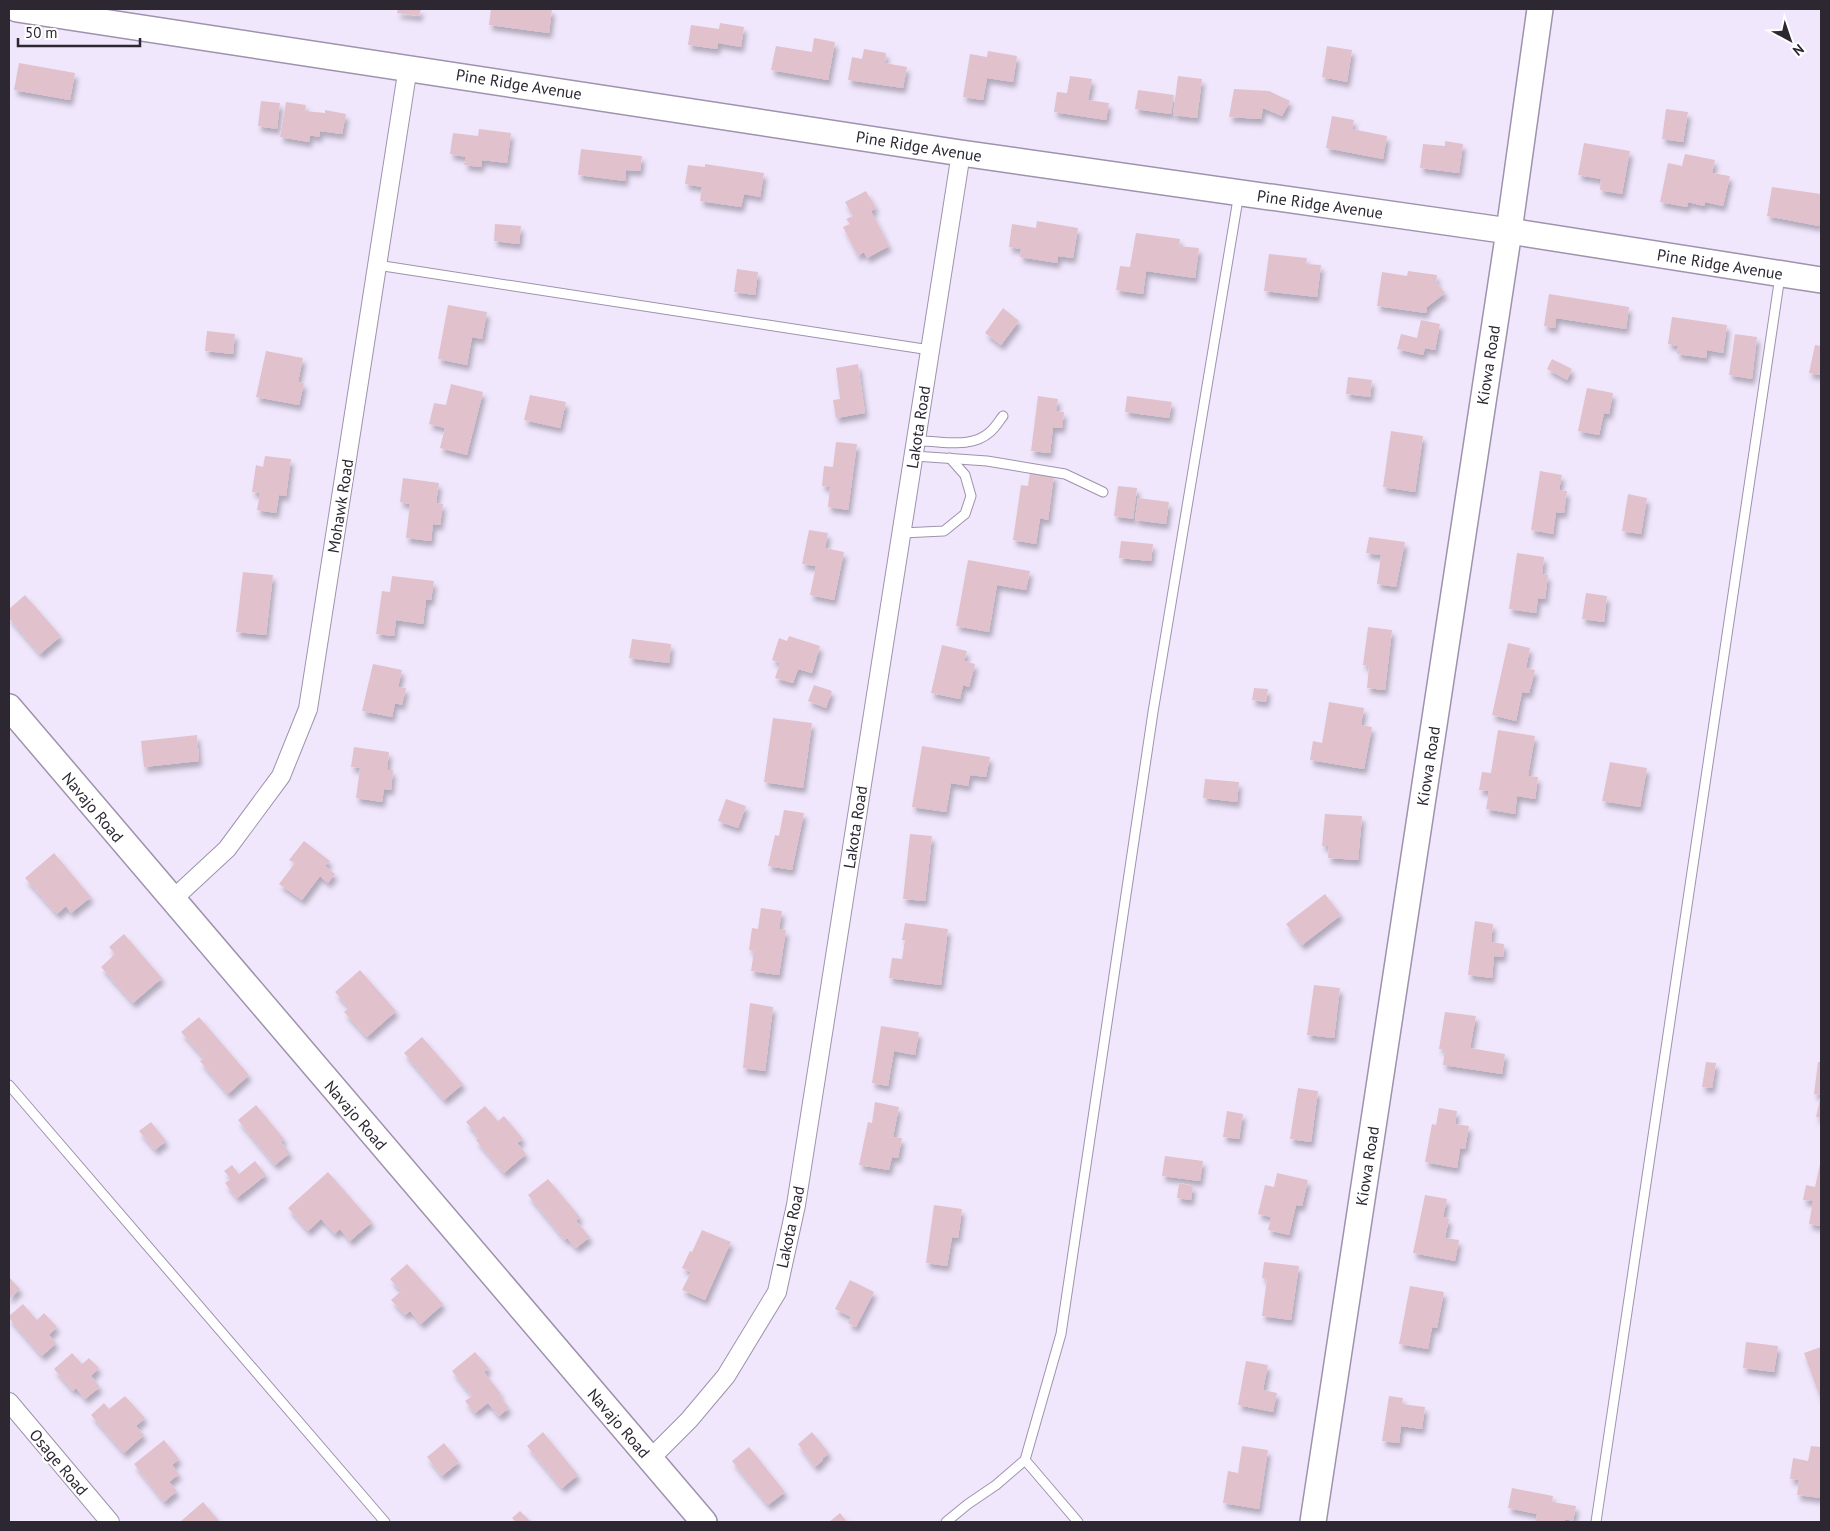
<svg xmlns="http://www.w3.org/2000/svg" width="1830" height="1531" font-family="'PT Sans',sans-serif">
  <defs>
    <filter id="shadow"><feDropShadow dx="3" dy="5.5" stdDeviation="2.5" flood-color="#0004"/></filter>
  </defs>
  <rect width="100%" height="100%" fill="#f1e7fd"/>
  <g fill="#e1c1cc" filter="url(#shadow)">
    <polygon points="398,9 421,9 419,16 397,13"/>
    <polygon points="491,9 552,9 549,33 489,25"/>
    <polygon points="720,23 744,27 741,47 718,43 717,49 688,45 691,25 719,29"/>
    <polygon points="814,38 835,42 828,80 771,70 776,46 812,52"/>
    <polygon points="1327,46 1352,50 1347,82 1322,77"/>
    <polygon points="864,49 886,53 885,63 907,67 903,88 848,80 852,57 862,59"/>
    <polygon points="988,51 1017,56 1013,82 987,78 983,100 963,97 970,54 987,57"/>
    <polygon points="19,63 75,73 70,100 14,90"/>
    <polygon points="1070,76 1092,79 1088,100 1109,103 1106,120 1054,112 1057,92 1067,93"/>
    <polygon points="1178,76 1202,79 1197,118 1173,115"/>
    <polygon points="1234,89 1269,91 1290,101 1282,116 1263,108 1261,119 1229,117"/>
    <polygon points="1138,90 1174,95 1171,114 1135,109"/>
    <polygon points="261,101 280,103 277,129 258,126"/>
    <polygon points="286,102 306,105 305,111 325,113 325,110 346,114 342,134 320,131 319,137 310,135 309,142 280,137"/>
    <polygon points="1666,109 1688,112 1683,142 1662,139"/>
    <polygon points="1332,116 1354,120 1352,129 1387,136 1383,159 1326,148"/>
    <polygon points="479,129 511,133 507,163 482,160 481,167 464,165 466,157 450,154 453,133 478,136"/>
    <polygon points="1445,141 1463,144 1459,173 1420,168 1423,144 1445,146"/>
    <polygon points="1584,143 1630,151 1622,194 1600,190 1601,179 1578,175"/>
    <polygon points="581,149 642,156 640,171 626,170 625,181 578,175"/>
    <polygon points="1685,154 1715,160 1712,173 1730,176 1723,206 1705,202 1704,206 1688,202 1687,207 1660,202 1668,163 1682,166"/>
    <polygon points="705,164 764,173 760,197 744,194 741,207 700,201 702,187 685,184 688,165 705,167"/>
    <polygon points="1772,187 1821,194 1819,226 1767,216"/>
    <polygon points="866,191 876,208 871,211 889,246 867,258 864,252 858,256 843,227 850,224 846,219 853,216 845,202"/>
    <polygon points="1037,221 1078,228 1073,258 1058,256 1057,263 1020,257 1021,249 1009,247 1012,224 1036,228"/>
    <polygon points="495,224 521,226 519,244 494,241"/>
    <polygon points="1136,233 1180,239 1179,246 1199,248 1195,278 1146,271 1143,294 1116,290 1120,266 1130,267"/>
    <polygon points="1269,254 1307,258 1306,264 1321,265 1317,297 1264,291"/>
    <polygon points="737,269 758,272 755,295 734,292"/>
    <polygon points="1408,271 1437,275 1436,282 1445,293 1427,307 1426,313 1377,306 1382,272 1407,276"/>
    <polygon points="1549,294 1629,307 1626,329 1556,318 1555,328 1544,326"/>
    <polygon points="448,305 487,312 482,339 472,337 467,365 438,359"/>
    <polygon points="1003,308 1019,321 1001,345 985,333"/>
    <polygon points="1672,317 1727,325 1723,353 1707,350 1706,358 1677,354 1678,346 1668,344"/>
    <polygon points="1421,320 1440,324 1435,350 1425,348 1423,355 1397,349 1401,334 1417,338"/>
    <polygon points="207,331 235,334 233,354 205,351"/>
    <polygon points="1735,334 1757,337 1752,379 1729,375"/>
    <polygon points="1815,345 1821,346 1821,375 1809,373"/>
    <polygon points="266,351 303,358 298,382 304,383 299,405 256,397"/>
    <polygon points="1552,359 1572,369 1567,380 1547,369"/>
    <polygon points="858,364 865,413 836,418 833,400 840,399 836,368"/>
    <polygon points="1348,377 1372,380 1370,397 1346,394"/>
    <polygon points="451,384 483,392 467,455 440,448 445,428 429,424 434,403 446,405"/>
    <polygon points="1587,388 1613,393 1609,414 1604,413 1599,435 1578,431"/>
    <polygon points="530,395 566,402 560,428 524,420"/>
    <polygon points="1038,396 1058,399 1056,411 1064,412 1062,428 1053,427 1050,453 1031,451"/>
    <polygon points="1127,396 1172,402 1169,418 1125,412"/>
    <polygon points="1391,431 1423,436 1415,492 1383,487"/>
    <polygon points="836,442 857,444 848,510 828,507 830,487 822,486 824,466 833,467"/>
    <polygon points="265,456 291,459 286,496 279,495 276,513 257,510 260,493 252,492 256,465 263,467"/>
    <polygon points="1540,471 1562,475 1559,490 1567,491 1564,513 1556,512 1553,534 1531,530"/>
    <polygon points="1030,472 1054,475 1048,520 1040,518 1036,544 1013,540 1021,485 1028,486"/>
    <polygon points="403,478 439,483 436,503 443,504 440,525 433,524 431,541 406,538 410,504 400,502"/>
    <polygon points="1118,486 1137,488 1133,519 1114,516"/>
    <polygon points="1628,494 1647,498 1641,534 1622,531"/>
    <polygon points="1138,498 1169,502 1166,524 1135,520"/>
    <polygon points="809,530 828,533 825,548 844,552 834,600 810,595 816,566 802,564"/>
    <polygon points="1369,537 1405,542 1396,587 1377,584 1381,555 1366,553"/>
    <polygon points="1121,541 1153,544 1151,561 1119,558"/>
    <polygon points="1517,553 1544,557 1542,574 1548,575 1545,599 1538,598 1536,613 1509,609"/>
    <polygon points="968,560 1030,571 1026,590 997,585 989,632 956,626"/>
    <polygon points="243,572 273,575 266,635 236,632"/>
    <polygon points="392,576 434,581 431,600 426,600 423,624 396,620 394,636 376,634 382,591 390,592"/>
    <polygon points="1586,593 1607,596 1604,622 1582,619"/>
    <polygon points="25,595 61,636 40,654 9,618 9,609"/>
    <polygon points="1368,627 1392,630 1385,690 1367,688 1369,666 1363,665"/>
    <polygon points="789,636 820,646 812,673 798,669 793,683 775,678 780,663 772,660 779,638 787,641"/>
    <polygon points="632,639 671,644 669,663 629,658"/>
    <polygon points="1508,643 1530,648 1526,668 1535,670 1529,693 1522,692 1516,721 1492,715"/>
    <polygon points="942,645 967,651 964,661 975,664 969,687 963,685 960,699 931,693"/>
    <polygon points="373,664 402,670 398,687 406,688 402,705 395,703 392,717 362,711"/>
    <polygon points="814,685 832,691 826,708 808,701"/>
    <polygon points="1254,688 1268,689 1266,702 1252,700"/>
    <polygon points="1329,702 1364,708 1361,725 1372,727 1364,769 1310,760 1313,741 1322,743"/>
    <polygon points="773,718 812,723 803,788 764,782"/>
    <polygon points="1498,730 1535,736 1528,776 1538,777 1535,799 1517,796 1515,814 1486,809 1489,791 1479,790 1482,772 1491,773"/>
    <polygon points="197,735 199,761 144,767 141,741"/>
    <polygon points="922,746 990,757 986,777 970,775 968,786 951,783 946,812 912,807"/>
    <polygon points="354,747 389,752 387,770 393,770 391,790 384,789 382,802 356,798 360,768 351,767"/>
    <polygon points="1610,762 1647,768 1640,807 1602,801"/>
    <polygon points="1205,779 1239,782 1237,802 1203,798"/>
    <polygon points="726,799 746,806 738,828 718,821"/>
    <polygon points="784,810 804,813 792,870 768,866 775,835 779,836"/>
    <polygon points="1325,814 1362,816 1358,860 1328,858 1329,846 1322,846"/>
    <polygon points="910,834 932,836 925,901 903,899"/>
    <polygon points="304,841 330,861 325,866 335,874 328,883 320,876 302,900 279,884 295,863 289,860"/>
    <polygon points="54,853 91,897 71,913 66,906 57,914 25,878"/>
    <polygon points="1325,894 1341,915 1302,945 1286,924"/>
    <polygon points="761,908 782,911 779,929 786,930 779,975 751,971 754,951 749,950 752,928 758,929"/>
    <polygon points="1475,921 1493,924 1491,942 1504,944 1503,957 1494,956 1492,978 1468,975"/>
    <polygon points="905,923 948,929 941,985 889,978 892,958 902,959 905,940 902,940"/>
    <polygon points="124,934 162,978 133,1003 101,967 115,954 109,947"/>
    <polygon points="360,970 396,1011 367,1037 344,1012 349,1008 335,992"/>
    <polygon points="1314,985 1340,988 1334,1038 1307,1035"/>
    <polygon points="750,1003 773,1007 765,1071 743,1068"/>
    <polygon points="1445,1012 1476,1016 1470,1048 1505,1054 1502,1074 1443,1065 1445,1049 1439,1049"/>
    <polygon points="199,1017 249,1075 228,1094 200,1061 204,1058 181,1032"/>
    <polygon points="881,1026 919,1032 915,1055 894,1051 888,1086 872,1083"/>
    <polygon points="422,1037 463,1084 444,1100 404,1053"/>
    <polygon points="1706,1062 1716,1063 1712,1088 1702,1087"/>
    <polygon points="1818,1062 1821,1062 1821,1095 1814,1094"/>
    <polygon points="1298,1088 1318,1091 1311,1142 1290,1139"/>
    <polygon points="1820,1099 1821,1099 1821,1118 1816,1117"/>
    <polygon points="875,1102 899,1107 893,1137 902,1138 898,1158 892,1157 889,1170 859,1165 868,1122 872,1123"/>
    <polygon points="256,1105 284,1139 281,1142 290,1153 275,1165 238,1120"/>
    <polygon points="485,1106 498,1121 504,1116 523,1139 517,1143 526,1154 504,1173 476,1140 479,1137 466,1122"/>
    <polygon points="1439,1108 1457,1111 1455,1124 1469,1126 1465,1149 1460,1148 1457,1168 1425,1162 1432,1124 1436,1125"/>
    <polygon points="1227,1111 1243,1114 1239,1139 1223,1137"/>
    <polygon points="151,1122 166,1141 155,1150 139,1131"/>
    <polygon points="1165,1156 1203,1161 1200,1181 1162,1176"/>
    <polygon points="255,1161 266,1175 237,1198 225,1183 231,1179 224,1171 232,1165 239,1174"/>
    <polygon points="1820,1164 1821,1164 1821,1226 1809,1224 1813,1201 1803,1200 1806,1185 1815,1187"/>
    <polygon points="328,1172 372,1222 350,1241 340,1229 335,1234 321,1219 308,1231 288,1208"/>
    <polygon points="1277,1173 1308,1180 1302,1206 1296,1205 1289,1235 1268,1230 1271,1217 1258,1214 1265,1185 1274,1187"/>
    <polygon points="548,1179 580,1217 576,1221 590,1237 576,1248 567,1238 565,1240 528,1195"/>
    <polygon points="1179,1183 1193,1186 1191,1200 1177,1198"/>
    <polygon points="1425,1195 1447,1199 1443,1217 1449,1219 1445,1238 1459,1240 1455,1261 1413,1253"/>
    <polygon points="934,1205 962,1209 958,1238 952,1237 947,1266 926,1263"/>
    <polygon points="702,1230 731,1242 705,1300 682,1290 691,1272 682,1268 690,1251 692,1252"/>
    <polygon points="1264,1262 1299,1266 1291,1320 1262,1316 1267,1279 1262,1278"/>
    <polygon points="407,1264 443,1304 421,1324 410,1311 405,1315 391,1300 401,1291 390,1279"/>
    <polygon points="9,1277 20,1289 9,1299"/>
    <polygon points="850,1280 874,1292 856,1327 848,1323 851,1317 835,1309"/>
    <polygon points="1410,1286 1444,1292 1437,1328 1432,1327 1428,1349 1399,1344"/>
    <polygon points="23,1304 37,1320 44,1313 57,1327 49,1335 56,1343 42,1356 9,1318 9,1316"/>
    <polygon points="1746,1342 1778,1346 1774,1372 1743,1368"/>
    <polygon points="1821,1347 1821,1400 1804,1353"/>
    <polygon points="475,1352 489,1368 484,1372 501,1394 499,1395 509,1408 499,1416 488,1403 475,1413 465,1401 472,1396 452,1371"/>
    <polygon points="72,1353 82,1364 89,1358 99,1368 91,1376 100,1387 85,1399 76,1388 73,1391 54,1369"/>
    <polygon points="1246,1361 1268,1365 1263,1390 1277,1393 1273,1412 1238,1405"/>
    <polygon points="125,1396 145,1418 136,1426 144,1435 124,1453 91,1415 104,1403 109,1409"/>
    <polygon points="1389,1396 1403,1398 1402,1404 1425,1407 1422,1429 1401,1426 1399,1443 1382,1441"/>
    <polygon points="543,1432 578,1475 562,1488 527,1446"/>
    <polygon points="812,1432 829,1453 822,1459 823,1460 815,1467 798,1444"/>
    <polygon points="164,1440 179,1459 172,1465 179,1474 169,1482 177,1491 164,1502 134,1464"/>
    <polygon points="444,1443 459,1462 442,1476 427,1457"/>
    <polygon points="1242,1446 1268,1450 1259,1509 1223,1503 1228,1471 1238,1473"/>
    <polygon points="1811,1446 1821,1447 1821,1498 1797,1495 1799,1480 1790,1479 1793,1458 1808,1461"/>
    <polygon points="749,1447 785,1492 768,1505 732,1461"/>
    <polygon points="1512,1488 1553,1496 1552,1502 1576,1506 1573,1521 1565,1519 1565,1522 1536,1522 1537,1514 1508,1508"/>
    <polygon points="203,1502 220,1522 183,1522 181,1521"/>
    <polygon points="520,1511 531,1522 516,1522 512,1518"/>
    <polygon points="840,1513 847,1522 829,1522"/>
  </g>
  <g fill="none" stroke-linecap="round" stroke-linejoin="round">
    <defs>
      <g id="lane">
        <polyline points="377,265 930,350"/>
        <path d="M916,441C941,440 970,450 990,432C995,428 999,421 1003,416"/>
        <polyline points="914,456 987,461 1065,474 1103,492"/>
        <polyline points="902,533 944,531 965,514 971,496 965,475 950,458"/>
        <polyline points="9,1085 385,1522"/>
        <polyline points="1025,1460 1078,1522"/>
        <polyline points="946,1522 968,1504 996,1485 1025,1460 1061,1334 1153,712 1239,193"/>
        <polyline points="1596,1522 1780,276"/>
      </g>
      <g id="street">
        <polyline points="172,900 227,849 281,776 308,709 408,67"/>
        <polyline points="9,1402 110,1522"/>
        <polyline points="650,1459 689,1420 726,1376 777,1292 796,1205 961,153"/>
      </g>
      <g id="secondary">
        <polyline points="17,9 961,153 1509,231 1821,280"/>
        <polyline points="9,707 704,1522"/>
        <polyline points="1313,1522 1509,231 1540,9"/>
      </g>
    </defs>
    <use href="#lane" stroke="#9e92ac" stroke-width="11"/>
    <use href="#street" stroke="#9e92ac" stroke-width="20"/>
    <use href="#secondary" stroke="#9e92ac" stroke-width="28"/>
    <use href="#lane" stroke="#fff" stroke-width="9"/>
    <use href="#street" stroke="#fff" stroke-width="18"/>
    <use href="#secondary" stroke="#fff" stroke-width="25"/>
  </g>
  <g text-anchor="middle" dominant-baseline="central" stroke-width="4.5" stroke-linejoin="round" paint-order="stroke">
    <g font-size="16" fill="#2c2731" stroke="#fff">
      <text transform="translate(519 84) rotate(9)">Pine Ridge Avenue</text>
      <text transform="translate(919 146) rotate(9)">Pine Ridge Avenue</text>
      <text transform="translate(1320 204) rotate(8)">Pine Ridge Avenue</text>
      <text transform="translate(1720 264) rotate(9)">Pine Ridge Avenue</text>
      <text transform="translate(1488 365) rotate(-81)">Kiowa Road</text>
      <text transform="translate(918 427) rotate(-81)">Lakota Road</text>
      <text transform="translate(340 506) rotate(-81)">Mohawk Road</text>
      <text transform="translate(1428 766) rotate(-81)">Kiowa Road</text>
      <text transform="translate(93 807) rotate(50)">Navajo Road</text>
      <text transform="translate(855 827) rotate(-81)">Lakota Road</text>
      <text transform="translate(356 1115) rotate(49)">Navajo Road</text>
      <text transform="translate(1367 1166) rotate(-81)">Kiowa Road</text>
      <text transform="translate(790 1227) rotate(-78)">Lakota Road</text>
      <text transform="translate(619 1423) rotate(49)">Navajo Road</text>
      <text transform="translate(59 1462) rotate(50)">Osage Road</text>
    </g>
  </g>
  <rect width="1830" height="1531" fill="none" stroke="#2c2731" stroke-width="20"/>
  <g transform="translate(1790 40) rotate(140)" stroke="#ffffff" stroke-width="4" paint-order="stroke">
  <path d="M0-4L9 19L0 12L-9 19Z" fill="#2c2731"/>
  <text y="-8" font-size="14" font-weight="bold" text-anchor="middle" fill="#2c2731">N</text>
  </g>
  <path d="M18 38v8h122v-8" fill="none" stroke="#2c2731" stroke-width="2.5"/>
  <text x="25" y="38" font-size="15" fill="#2c2731" stroke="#ffffff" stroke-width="4" paint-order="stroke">50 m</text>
</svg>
